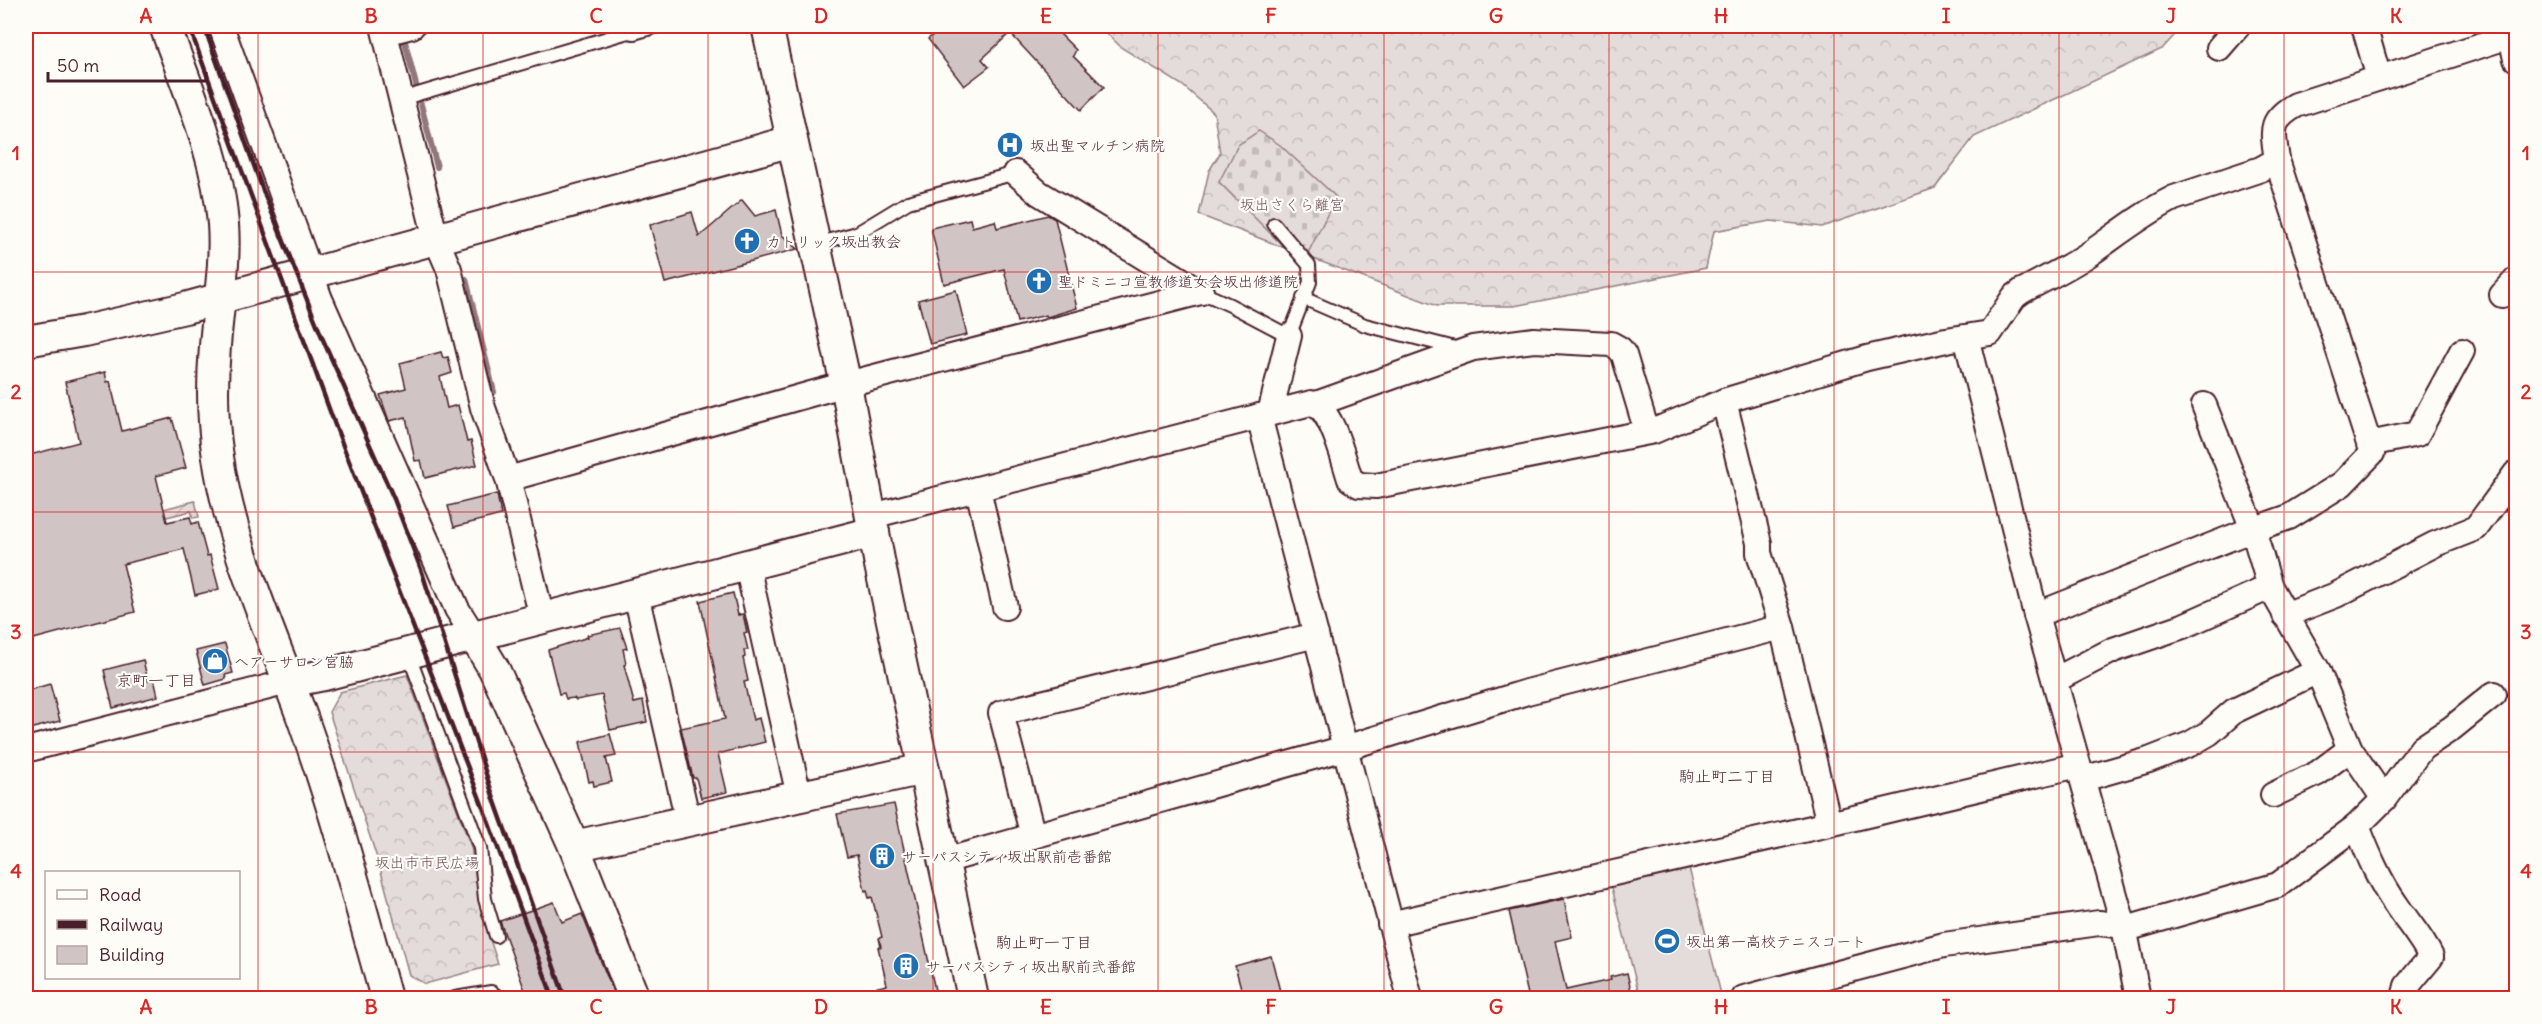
<svg xmlns="http://www.w3.org/2000/svg" width="2542" height="1024" font-family="Delius,'Klee One',sans-serif">
  <defs>
    <pattern id="forest-crowns" width="20" height="18" patternUnits="userSpaceOnUse" patternTransform="scale(1.5)"><rect width="20" height="18" fill="#e3dcda"/><path d="M2 6a3 3 0 1 1 6 0M12 15a3 3 0 1 1 6 0" fill="none" stroke="#c4bcbb"/></pattern>
    <pattern id="cemetery-stones" width="16" height="16" patternUnits="userSpaceOnUse" patternTransform="scale(1.5)"><rect width="16" height="16" fill="#e3dcda"/><path d="M2 7V4a2 2 0 0 1 4 0v3zM10 15v-3a2 2 0 0 1 4 0v3z" fill="#c4bcbb"/></pattern>
    <pattern id="garden-furrows" width="10" height="10" patternUnits="userSpaceOnUse" patternTransform="scale(1.5)"><rect width="10" height="10" fill="#e3dcda"/><path d="M-1 1l2-2M0 10L10 0M9 11l2-2" fill="none" stroke="#c4bcbb"/></pattern>
  </defs>
  <rect width="100%" height="100%" fill="#fdfcf7"/>
  <filter id="ink" filterUnits="userSpaceOnUse"><feTurbulence type="fractalNoise" baseFrequency=".0167" numOctaves="2"/><feDisplacementMap in="SourceGraphic" scale="12" xChannelSelector="R" yChannelSelector="G"/><feConvolveMatrix kernelMatrix="1 2 1 2 8 2 1 2 1" color-interpolation-filters="sRGB"/></filter>
  <g filter="url(#ink)">
    <g fill="url(#forest-crowns)" stroke="#967e82" stroke-width="1.5">
      <polygon points="1099,26 2183,26 2162,49 1974,137 1935,188 1822,227 1771,221 1714,231 1706,268 1514,306 1437,306 1199,215 1209,171 1220,153 1214,113 1182,85 1122,48"/>
      <polygon points="407,675 471,847 482,915 498,964 425,984 409,975 379,864 329,712 340,692"/>
    </g>
    <polygon fill="url(#cemetery-stones)" stroke="#967e82" stroke-width="1.5" points="1259,131 1280,145 1336,197 1302,265 1219,182 1238,145"/>
    <polygon fill="url(#garden-furrows)" stroke="#967e82" stroke-width="1.5" points="195,501 199,517 193,518 191,511 130,526 128,518"/>
    <polygon fill="#e3dcda" stroke="#967e82" stroke-width="1.5" points="1688,864 1722,998 1640,998 1611,884"/>
    <g fill="none" stroke-linecap="round" stroke-linejoin="round">
      <g stroke="#91777b" stroke-width="6">
        <polyline points="403,34 437,167"/>
        <polyline points="466,279 494,392"/>
      </g>
    </g>
    <g fill="#d0c5c4" stroke="#4a1f2b" stroke-width="1.5">
      <polygon points="933,26 1052,26 1076,50 1073,56 1104,87 1081,110 1010,33 982,59 989,67 964,86 928,39 937,32"/>
      <polygon points="742,200 755,216 776,210 782,235 798,249 665,283 650,225 692,212 699,237"/>
      <polygon points="1048,215 1055,219 1077,308 1047,317 1046,315 1017,322 1004,269 944,284 931,228 970,219 972,227 995,221 997,228"/>
      <polygon points="956,290 967,335 930,344 918,300"/>
      <polygon points="441,352 443,358 448,357 452,373 440,377 447,408 458,405 467,442 471,441 477,465 425,478 421,460 415,461 406,417 389,421 380,395 406,388 400,363"/>
      <polygon points="105,372 107,382 110,381 122,431 172,418 186,468 156,476 167,522 190,517 192,524 198,522 207,556 210,555 219,589 195,595 184,549 123,564 135,612 26,641 26,456 79,442 65,382"/>
      <polygon points="497,494 501,515 454,527 448,506"/>
      <polygon points="733,593 738,615 743,614 747,632 744,633 748,650 744,650 745,657 743,658 748,681 744,682 753,720 759,718 765,742 718,754 727,792 701,798 696,778 693,778 681,728 725,719 700,601"/>
      <polygon points="620,628 627,648 623,649 626,664 624,665 634,703 643,701 647,722 610,730 602,695 576,700 574,698 566,699 564,693 559,694 548,650 588,637 587,635"/>
      <polygon points="225,644 233,673 225,675 226,679 205,685 196,651"/>
      <polygon points="143,660 148,681 154,679 158,696 113,708 104,670"/>
      <polygon points="50,684 60,721 26,730 26,691"/>
      <polygon points="610,734 616,756 606,758 612,782 594,786 593,781 589,782 580,742"/>
      <polygon points="894,804 914,895 937,999 857,999 856,992 887,985 878,947 881,947 879,938 882,937 872,897 869,898 867,890 865,891 857,855 847,857 837,814"/>
      <polygon points="1564,899 1572,937 1555,941 1566,990 1611,980 1610,977 1627,973 1633,999 1529,999 1509,911"/>
      <polygon points="554,902 562,922 582,914 616,999 528,999 500,921"/>
      <polygon points="1271,956 1282,999 1244,999 1235,966"/>
    </g>
    <g fill="none" stroke-linecap="round" stroke-linejoin="round">
      <defs>
        <g id="service">
          <polyline points="401,99 628,32 634,33 658,26"/>
          <polyline points="816,244 857,233 908,202 1016,173"/>
          <polyline points="1201,292 1230,305 1289,336 1310,282 1309,265 1274,224"/>
          <polyline points="1303,298 1365,325 1459,349"/>
          <polyline points="408,653 480,848 485,899 496,936"/>
          <polyline points="455,998 491,992 500,998"/>
        </g>
        <g id="minor">
          <polyline points="221,26 320,299 457,609 474,636"/>
          <polyline points="383,26 436,239 449,269 483,408 508,479 542,618"/>
          <polyline points="2364,26 2379,78"/>
          <polyline points="385,33 412,26"/>
          <polyline points="2511,37 2516,59"/>
          <polyline points="2219,48 2238,26"/>
          <polyline points="1016,173 1039,193 1201,292"/>
          <polyline points="2502,295 2516,280"/>
          <polyline points="1966,337 2036,615 2124,927 2138,998"/>
          <polyline points="1724,401 1759,543 1759,553 1782,627 1829,824"/>
          <polyline points="1316,404 1473,348 1534,340 1611,344 1620,349 1624,355 1647,432"/>
          <polyline points="2204,405 2253,529 2270,587 2318,671 2350,749 2384,799"/>
          <polyline points="1270,413 1289,336"/>
          <polyline points="1259,416 1410,998"/>
          <polyline points="2369,444 2417,434 2462,351"/>
          <polyline points="508,479 832,388 1201,292"/>
          <polyline points="978,489 1005,607"/>
          <path d="M872,516L1311,403C1331,406 1344,461 1350,479L1359,485L1376,486L1654,431L1724,401L1867,358L1946,340L1990,333L2014,297L2022,291C2045,279 2070,267 2092,252C2119,233 2144,213 2174,198L2261,169L2277,160C2273,131 2268,121 2296,105L2516,34"/>
          <polyline points="747,565 799,796"/>
          <polyline points="636,594 688,821"/>
          <polyline points="2036,615 2243,533 2289,517 2342,484 2372,453 2277,160"/>
          <polyline points="2285,615 2336,595 2435,544 2476,528 2516,473"/>
          <polyline points="2055,680 2113,650 2183,626 2270,587"/>
          <polyline points="26,750 288,682"/>
          <polyline points="2083,779 2149,760 2190,744 2209,733 2234,711 2318,671"/>
          <polyline points="2273,795 2318,773 2350,749"/>
          <path d="M2357,826C2368,854 2379,881 2397,906C2409,924 2422,938 2431,957L2407,986L2404,998"/>
          <polyline points="1033,836 1001,713 1316,635"/>
          <polyline points="944,861 1345,748 1527,692 1782,627"/>
          <polyline points="1390,924 1829,824 2078,765"/>
          <polyline points="1744,998 1944,945 2099,923 2133,927 2278,885 2357,826 2384,799 2422,748 2452,728 2494,694"/>
        </g>
        <g id="tertiary">
          <path d="M165,26C188,90 218,156 223,224C226,265 218,305 215,346C212,382 212,421 218,457C231,547 271,632 302,717C335,809 360,904 386,998"/>
          <polyline points="767,26 846,385 880,565 973,998"/>
          <polyline points="26,341 84,331 185,308 792,141"/>
          <polyline points="474,636 494,669 574,846 634,998"/>
          <polyline points="288,682 324,675 874,532"/>
          <polyline points="574,846 924,769"/>
        </g>
      </defs>
      <use href="#service" stroke="#4a1f2b" stroke-width="16"/>
      <use href="#minor" stroke="#4a1f2b" stroke-width="28"/>
      <use href="#tertiary" stroke="#4a1f2b" stroke-width="34"/>
      <use href="#service" stroke="#fdfcf7" stroke-width="12"/>
      <use href="#minor" stroke="#fdfcf7" stroke-width="24"/>
      <use href="#tertiary" stroke="#fdfcf7" stroke-width="30"/>
      <g stroke="#4a1f2b" stroke-width="4.5">
        <polyline points="189,26 335,425 480,799 553,998"/>
        <polyline points="204,26 262,188 324,342 394,499 422,572 493,796 565,998"/>
      </g>
    </g>
  </g>
  <path fill="none" stroke="#d62828" stroke-width="1.5" stroke-opacity="0.55" d="M258,26V998M483,26V998M708,26V998M933,26V998M1158,26V998M1384,26V998M1609,26V998M1834,26V998M2059,26V998M2284,26V998M26,272H2516M26,512H2516M26,752H2516"/>
  <defs>
    <symbol id="hospital-disc" viewBox="-11 -11 22 22"><circle r="9.5" fill="#1f6fb2" stroke="#fdfcf7"/><path d="M-5-5h3v3.5h4V-5h3V5h-3V1.5h-4V5h-3Z" fill="#fff"/></symbol>
    <symbol id="church-disc" viewBox="-11 -11 22 22"><circle r="9.5" fill="#1f6fb2" stroke="#fdfcf7"/><path d="M-1.2-6h2.4v3.5h3.3v2.4h-3.3V6h-2.4V-.1h-3.3v-2.4h3.3Z" fill="#fff"/></symbol>
    <symbol id="shop-disc" viewBox="-11 -11 22 22"><circle r="9.5" fill="#1f6fb2" stroke="#fdfcf7"/><path d="M-5-2.5h2.3a2.7 3.5 0 0 1 5.4 0H5L5.5 6h-11ZM-1.5-2.5h3a1.5 2.3 0 0 0-3 0Z" fill="#fff"/></symbol>
    <symbol id="building-disc" viewBox="-11 -11 22 22"><circle r="9.5" fill="#1f6fb2" stroke="#fdfcf7"/><path d="M-4-6H4V6H1V3H-1V6H-4ZM-2.5-4.3h1.7v1.8h-1.7ZM.8-4.3h1.7v1.8H.8ZM-2.5-1h1.7V.8h-1.7ZM.8-1h1.7V.8H.8Z" fill="#fff"/></symbol>
    <symbol id="stadium-disc" viewBox="-11 -11 22 22"><circle r="9.5" fill="#1f6fb2" stroke="#fdfcf7"/><path d="M0-5a6.5 5 0 1 0 0 10a6.5 5 0 1 0 0-10ZM-3.5-1.8h7v3.6h-7Z" fill="#fff"/></symbol>
  </defs>
  <g fill-rule="evenodd">
    <use href="#hospital-disc" x="995" y="130" width="30" height="30"/>
    <use href="#church-disc" x="732" y="226" width="30" height="30"/>
    <use href="#church-disc" x="1024" y="266" width="30" height="30"/>
    <use href="#shop-disc" x="200" y="646" width="30" height="30"/>
    <use href="#building-disc" x="867" y="841" width="30" height="30"/>
    <use href="#stadium-disc" x="1652" y="926" width="30" height="30"/>
    <use href="#building-disc" x="891" y="951" width="30" height="30"/>
  </g>
  <g text-anchor="middle" dominant-baseline="central" stroke-width="4.5" stroke-linejoin="round" paint-order="stroke">
    <g font-size="15" fill="#4a1f2b" stroke="#fdfcf7" text-anchor="start">
      <text x="1030" y="145">坂出聖マルチン病院</text>
      <text x="766" y="241">カトリック坂出教会</text>
      <text x="1058" y="281">聖ドミニコ宣教修道女会坂出修道院</text>
      <text x="234" y="661">ヘアーサロン宮脇</text>
      <text x="902" y="856">サーパスシティ坂出駅前壱番館</text>
      <text x="1686" y="941">坂出第一高校テニスコート</text>
      <text x="926" y="966">サーパスシティ坂出駅前弐番館</text>
    </g>
    <g font-size="15" fill="#704e57" stroke="#fdfcf7">
      <text x="1292" y="204">坂出さくら離宮</text>
      <text x="427" y="862">坂出市市民広場</text>
    </g>
    <g font-size="16" fill="#4a1f2b" stroke="#fdfcf7">
      <text x="156" y="680">京町一丁目</text>
      <text x="1727" y="776">駒止町二丁目</text>
      <text x="1044" y="942">駒止町一丁目</text>
    </g>
  </g>
  <rect width="2542" height="1024" fill="none" stroke="#fdfcf7" stroke-width="66"/>
  <rect x="45" y="871" width="195" height="108" fill="#fdfcf7" stroke="#b5a4a5" stroke-width="1.5"/>
  <rect x="57" y="890" width="30" height="9" fill="#fdfcf7" stroke="#b5a4a5" stroke-width="1.5"/>
  <text x="99" y="901" font-size="18" fill="#4a1f2b">Road</text>
  <rect x="57" y="920" width="30" height="9" fill="#4a1f2b" stroke="#b5a4a5" stroke-width="1.5"/>
  <text x="99" y="931" font-size="18" fill="#4a1f2b">Railway</text>
  <rect x="57" y="946" width="30" height="18" fill="#d0c5c4" stroke="#b5a4a5" stroke-width="1.5"/>
  <text x="99" y="961" font-size="18" fill="#4a1f2b">Building</text>
  <path d="M48 72v9h158v-9" fill="none" stroke="#4a1f2b" stroke-width="3"/>
  <text x="57" y="72" font-size="18" fill="#4a1f2b" stroke="#fdfcf7" stroke-width="4.5" paint-order="stroke">50 m</text>
  <rect x="33" y="33" width="2476" height="958" fill="none" stroke="#d62828" stroke-width="2"/>
  <g font-size="20" text-anchor="middle" font-weight="bold" fill="#d62828">
    <text x="146" y="23">A</text>
    <text x="371" y="23">B</text>
    <text x="596" y="23">C</text>
    <text x="821" y="23">D</text>
    <text x="1046" y="23">E</text>
    <text x="1271" y="23">F</text>
    <text x="1496" y="23">G</text>
    <text x="1721" y="23">H</text>
    <text x="1946" y="23">I</text>
    <text x="2171" y="23">J</text>
    <text x="2396" y="23">K</text>
    <text x="16" y="160">1</text>
    <text x="2526" y="160">1</text>
    <text x="16" y="399">2</text>
    <text x="2526" y="399">2</text>
    <text x="16" y="639">3</text>
    <text x="2526" y="639">3</text>
    <text x="16" y="878">4</text>
    <text x="2526" y="878">4</text>
    <text x="146" y="1014">A</text>
    <text x="371" y="1014">B</text>
    <text x="596" y="1014">C</text>
    <text x="821" y="1014">D</text>
    <text x="1046" y="1014">E</text>
    <text x="1271" y="1014">F</text>
    <text x="1496" y="1014">G</text>
    <text x="1721" y="1014">H</text>
    <text x="1946" y="1014">I</text>
    <text x="2171" y="1014">J</text>
    <text x="2396" y="1014">K</text>
  </g>
</svg>
